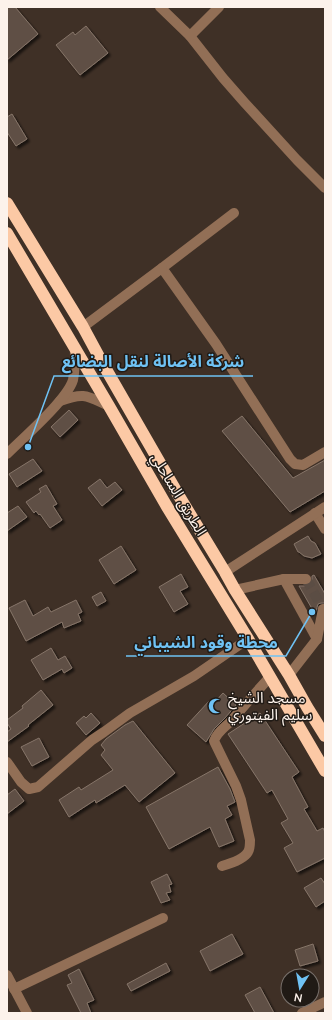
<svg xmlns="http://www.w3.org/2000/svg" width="332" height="1020" font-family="Mulish,'Noto Sans Arabic',sans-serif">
  <defs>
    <filter id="shadow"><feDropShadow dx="2.5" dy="2.5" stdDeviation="1" flood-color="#0009"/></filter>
  </defs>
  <rect width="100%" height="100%" fill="#3f3026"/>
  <g fill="#5f4f44" stroke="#867569" filter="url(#shadow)">
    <polygon points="7,7 15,7 38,34 7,60"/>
    <polygon points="86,26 108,53 80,75 56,45 73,32 75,35"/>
    <polygon points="12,114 27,139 16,146 7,132 7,117"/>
    <polygon points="69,410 78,420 60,437 51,427"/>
    <polygon points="242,416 293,478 325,460 325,491 290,512 222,431"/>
    <polygon points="33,459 42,471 17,487 9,474"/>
    <polygon points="100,479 107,488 115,482 122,490 102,506 88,488"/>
    <polygon points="46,485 57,504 53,506 62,520 50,528 40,514 39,515 36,511 34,513 26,502 41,492 39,489"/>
    <polygon points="18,506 27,517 7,531 7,513"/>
    <polygon points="308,536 311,541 315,543 321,554 312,558 304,556 299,552 298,552 294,544"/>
    <polygon points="121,546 136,570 114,584 99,560"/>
    <polygon points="181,574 188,587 180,591 188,604 174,612 159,587"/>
    <polygon points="314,575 325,594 325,603 321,603 318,604 315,614 299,586 306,586 310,584 312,579 312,576"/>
    <polygon points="101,592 106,601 97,606 92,597"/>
    <polygon points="25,600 33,616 48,607 51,612 76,600 82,612 78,614 81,621 64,628 62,622 26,641 9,608"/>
    <polygon points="51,648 58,660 65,656 72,668 64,673 62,669 43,680 31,660"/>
    <polygon points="41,690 53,705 28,725 29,726 7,742 7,732 11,729 7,723 7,720 23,708 22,706"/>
    <polygon points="223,693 236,705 225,718 214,729 206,742 187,725 210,700 214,703"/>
    <polygon points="91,713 100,723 86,735 76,723 84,716 86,718"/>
    <polygon points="260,713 299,772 292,777 308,807 304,809 317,831 323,828 325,832 325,858 297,872 284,848 293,843 281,823 288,819 272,790 267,793 228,734"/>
    <polygon points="133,721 175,773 139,802 125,785 96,803 95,800 69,817 59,800 79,787 81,790 113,770 101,755 105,750 101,745 106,739 125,725"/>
    <polygon points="39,738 49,757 32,766 21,747"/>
    <polygon points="218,767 230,789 235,802 227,806 232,815 225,819 234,841 219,847 210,827 169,849 146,807"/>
    <polygon points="15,789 24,801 7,814 7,795"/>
    <polygon points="167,874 172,884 169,885 171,892 166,893 170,900 161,903 151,882"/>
    <polygon points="321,878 325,884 325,901 316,907 304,888"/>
    <polygon points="232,934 243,954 210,971 200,951"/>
    <polygon points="313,944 318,961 300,966 295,950"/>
    <polygon points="166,963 170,971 131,991 127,984"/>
    <polygon points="79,969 94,1000 87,1003 91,1013 81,1013 67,985 72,983 68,975"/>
    <polygon points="260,987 274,1013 255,1013 245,995"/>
  </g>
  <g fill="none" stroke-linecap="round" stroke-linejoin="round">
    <polyline stroke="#5b4d44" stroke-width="10" stroke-dasharray="10 5" stroke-linecap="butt" points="306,579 323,609"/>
    <g stroke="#926f56" stroke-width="10">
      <polyline points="160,7 190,36 223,78 244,102 297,160 325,188"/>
      <polyline points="190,36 219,7"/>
      <polyline points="234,213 162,268 216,344 290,459 295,464 303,465 325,452"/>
      <polyline points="83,327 162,268"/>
      <path d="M60,401C85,392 87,396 109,406"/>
      <path d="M7,454C23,438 67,400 73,380C75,370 75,359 75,349"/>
      <polyline points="315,513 325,529"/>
      <polyline points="225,572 325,507"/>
      <polyline points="284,579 317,639"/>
      <polyline points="235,590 284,579 306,579"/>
      <polyline points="289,675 317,639 323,609"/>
      <polyline points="7,762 21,782 29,789 38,787 92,740 104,732 130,713 194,676 248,639"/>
      <path d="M222,866C229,864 244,859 248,852C250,849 250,844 250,840L241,800L236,786L214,741C217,732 224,728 230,722C243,707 256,692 270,677"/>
      <polyline points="7,975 27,1013"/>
      <polyline points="14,989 163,918"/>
      <polyline points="302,1013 325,1002"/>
    </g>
    <g stroke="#fcc9a5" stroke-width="12">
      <polyline points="7,203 83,327 103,364 179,496 225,572 235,590 289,675 307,707 325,736"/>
      <polyline points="7,233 109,406 166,505 248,639 325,771"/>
    </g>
  </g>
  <defs>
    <symbol id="mosque-bare" viewBox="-9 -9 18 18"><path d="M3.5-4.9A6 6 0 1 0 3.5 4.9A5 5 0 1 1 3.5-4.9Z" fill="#6fc2f4" stroke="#201a15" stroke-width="2.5" paint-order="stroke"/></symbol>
  </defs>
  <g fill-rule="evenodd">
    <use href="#mosque-bare" x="205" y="695" width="22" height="22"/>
  </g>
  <g text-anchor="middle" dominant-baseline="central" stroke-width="3" stroke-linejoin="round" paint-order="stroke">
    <g font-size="15" fill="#fcf2eb" stroke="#201a15">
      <text transform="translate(179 494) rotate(59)">الطريق الساحلي</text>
    </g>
    <g font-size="15" fill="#fcf2eb" stroke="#201a15" text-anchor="start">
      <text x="228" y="697">مسجد الشيخ<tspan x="228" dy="17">سليم الفيتوري</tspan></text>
    </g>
  </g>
  <path fill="none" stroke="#6fc2f4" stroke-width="1.5" d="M28 447L54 376H253M312 612L286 656H126"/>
  <g fill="#6fc2f4" stroke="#201a15" stroke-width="1.5">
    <circle cx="28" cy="447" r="4"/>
    <circle cx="312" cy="612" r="4"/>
  </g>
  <g font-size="16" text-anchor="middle" font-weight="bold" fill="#6fc2f4" stroke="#201a15" stroke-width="3" stroke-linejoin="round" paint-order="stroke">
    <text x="153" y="367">شركة الأصالة لنقل البضائع</text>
    <text x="206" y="648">محطة وقود الشيباني</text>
  </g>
  <rect width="332" height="1020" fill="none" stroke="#fcf2eb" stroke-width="16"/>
  <g transform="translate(300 988) rotate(191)"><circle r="19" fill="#201a15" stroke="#78706b"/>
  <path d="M0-3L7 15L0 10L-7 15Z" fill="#6fc2f4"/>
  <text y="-6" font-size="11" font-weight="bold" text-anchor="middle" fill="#fcf2eb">N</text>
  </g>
</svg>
